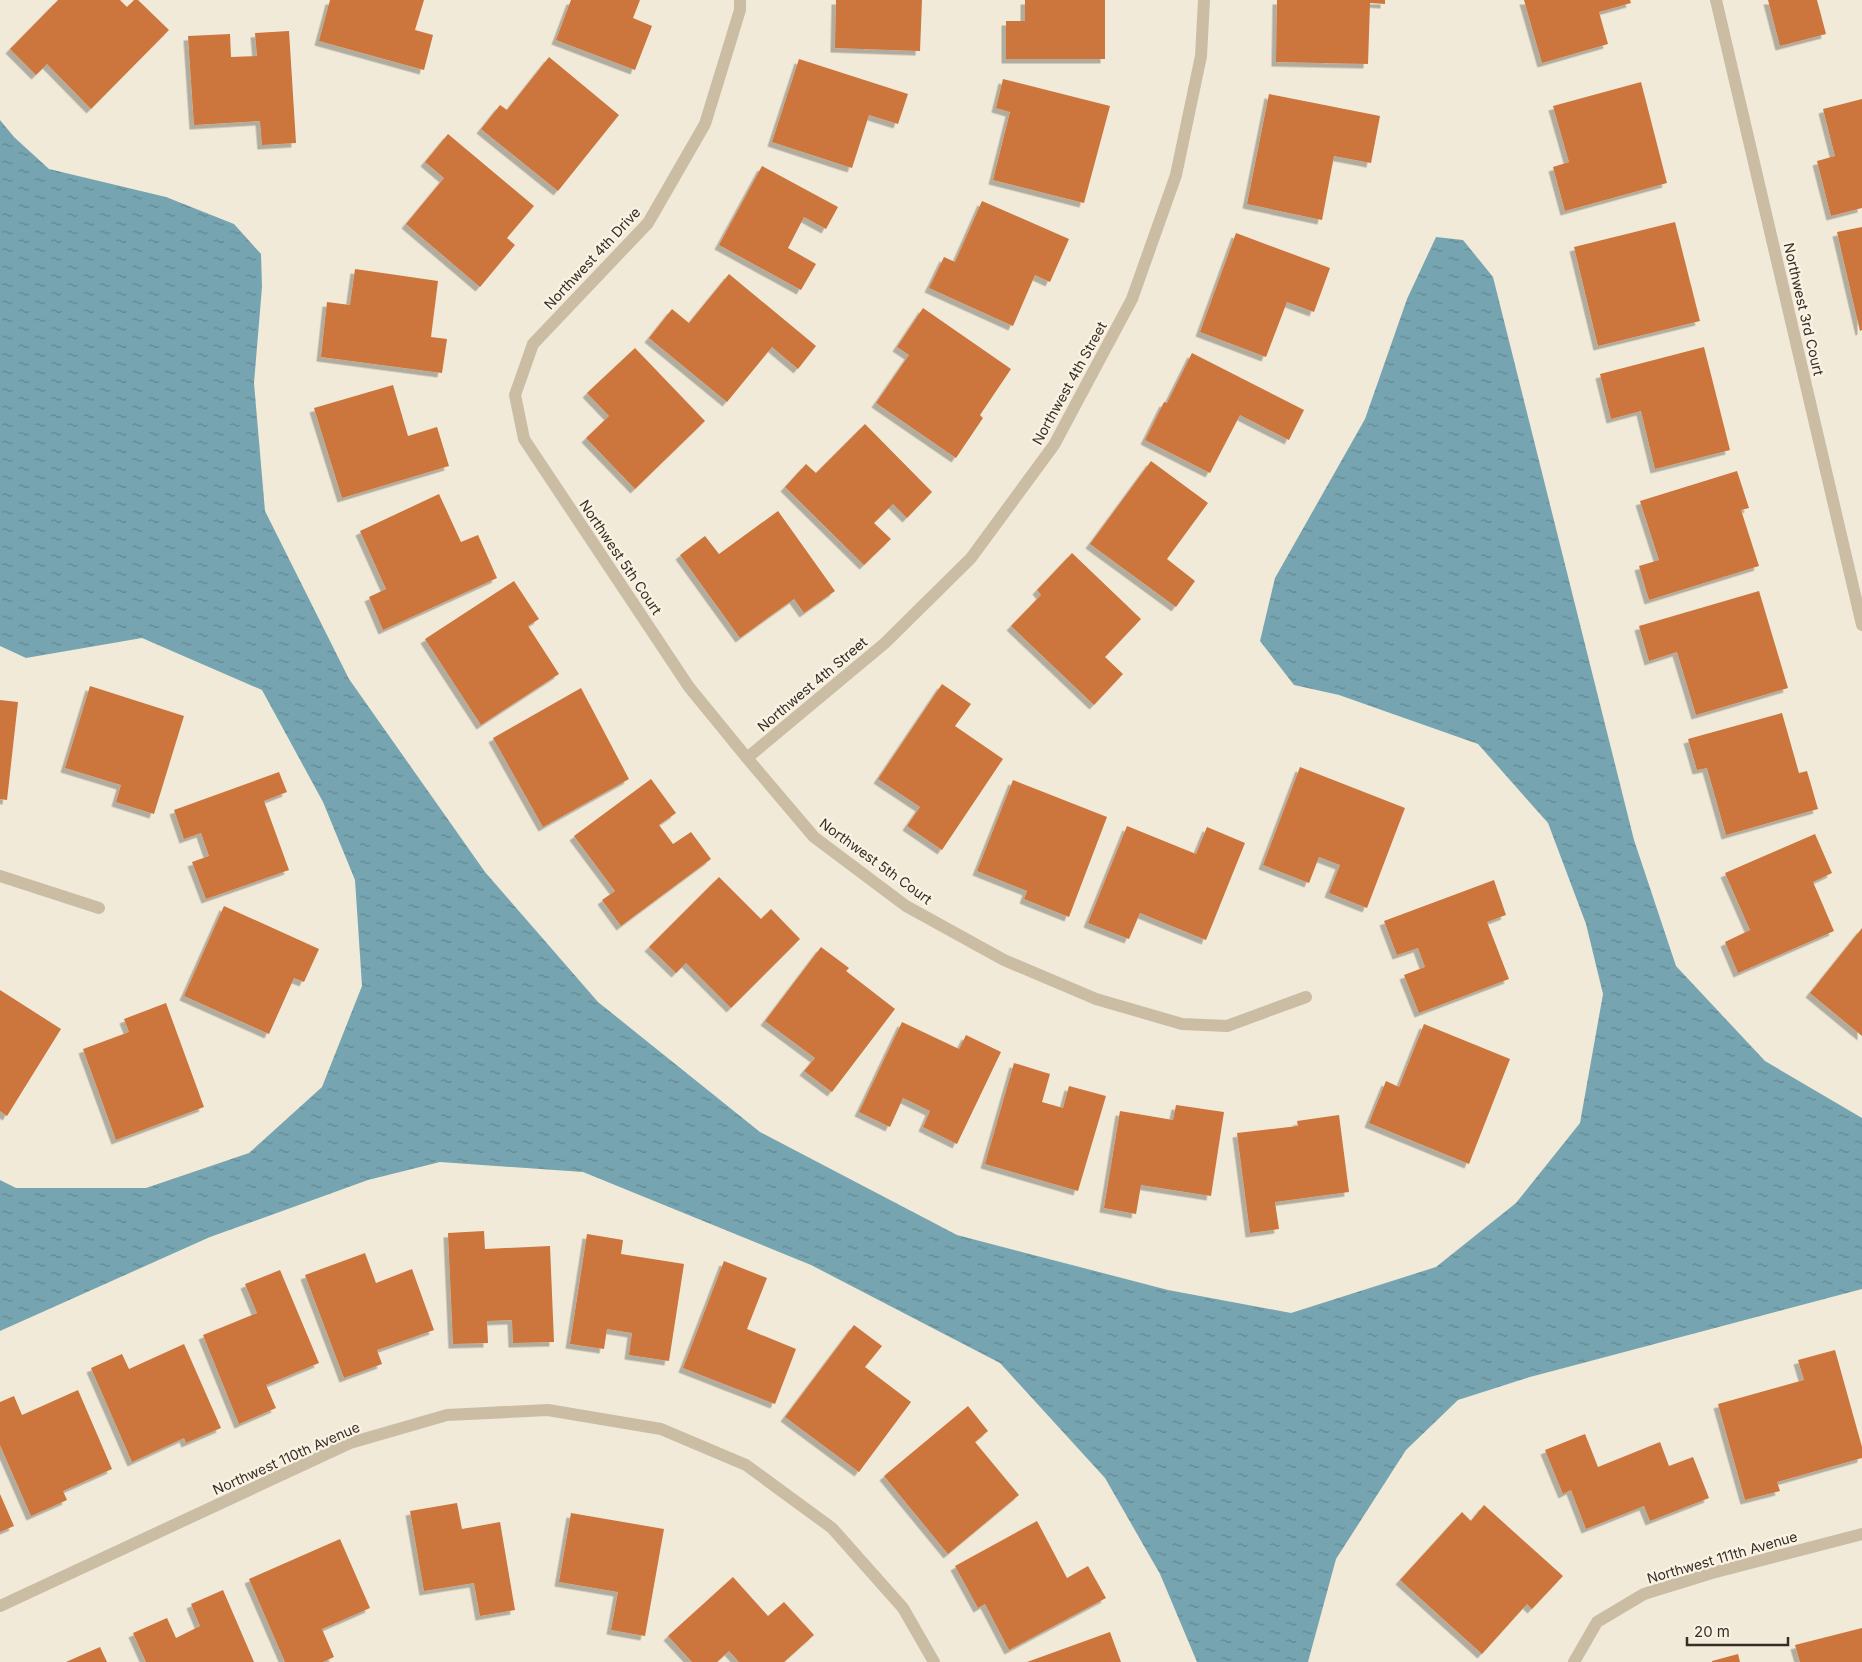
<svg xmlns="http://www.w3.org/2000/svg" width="1862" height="1662" font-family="Inter,sans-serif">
  <defs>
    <pattern id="water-ripples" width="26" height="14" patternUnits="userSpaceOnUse" patternTransform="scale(1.25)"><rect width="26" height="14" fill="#76a5b1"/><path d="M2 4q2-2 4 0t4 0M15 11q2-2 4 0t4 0" fill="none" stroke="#628790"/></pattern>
    <filter id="shadow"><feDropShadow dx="-4.5" dy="4.5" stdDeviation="0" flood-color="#0004"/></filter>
  </defs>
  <rect width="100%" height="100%" fill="#f2ead8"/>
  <polygon fill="url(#water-ripples)" points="0,120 14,137 49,169 166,197 234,224 261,254 262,287 254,383 265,511 349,679 485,872 598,1002 760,1132 957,1235 1168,1290 1291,1313 1436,1267 1516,1203 1580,1123 1603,994 1586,924 1548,823 1478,744 1339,695 1294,685 1260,641 1275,578 1365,419 1407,299 1436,237 1463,240 1493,277 1634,840 1676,966 1765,1061 1862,1118 1862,1289 1530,1377 1458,1400 1406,1450 1336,1559 1308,1662 1197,1662 1160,1574 1105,1478 1000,1363 811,1265 583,1172 440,1162 368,1180 210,1237 0,1331 0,1180 16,1188 146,1188 249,1153 322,1087 362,986 355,880 323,802 262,690 142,638 26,658 0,646"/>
  <g fill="#cc753c" filter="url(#shadow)">
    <polygon points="58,0 120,0 127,7 134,0 138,0 169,30 91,109 47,64 36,75 10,49"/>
    <polygon points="330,0 424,0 415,30 433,35 424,70 319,41"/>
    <polygon points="571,0 640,0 633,18 652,26 635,70 556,40"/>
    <polygon points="836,0 922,0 920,51 835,48"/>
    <polygon points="1025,0 1105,0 1105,59 1006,59 1006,21 1025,21"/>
    <polygon points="1277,0 1385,0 1385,4 1370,3 1368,64 1276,62"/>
    <polygon points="1524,0 1630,0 1631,3 1599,12 1608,44 1542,63"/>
    <polygon points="1768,0 1817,0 1826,34 1780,46"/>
    <polygon points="289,31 296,143 262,145 260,121 194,125 188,36 230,34 231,57 257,56 255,33"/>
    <polygon points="549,57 619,115 558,191 481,129 500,105 507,110"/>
    <polygon points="799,59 908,94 898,124 869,115 852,168 772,142"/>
    <polygon points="1003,79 1110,106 1084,203 993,180 1010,112 996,108"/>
    <polygon points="1641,82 1667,183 1565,211 1553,167 1569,162 1553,106"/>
    <polygon points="1269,94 1380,116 1371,163 1334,156 1322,220 1247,204"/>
    <polygon points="1862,99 1862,208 1831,216 1817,161 1835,156 1823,109"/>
    <polygon points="448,134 534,206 507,238 515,245 480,287 406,224 444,178 425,162"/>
    <polygon points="762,166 838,207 826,229 804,217 788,248 816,264 801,290 719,245"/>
    <polygon points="982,201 1069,239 1050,282 1035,275 1013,326 929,288 944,257 955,262"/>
    <polygon points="1675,222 1700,321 1598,346 1574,247"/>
    <polygon points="1862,227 1862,330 1860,331 1837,232"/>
    <polygon points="1236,233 1330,268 1314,312 1287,302 1266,357 1200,332"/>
    <polygon points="355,269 438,281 431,337 447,339 442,373 321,357 327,302 350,305"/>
    <polygon points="729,274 816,346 798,369 772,347 727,402 649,338 672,309 689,323"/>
    <polygon points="923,308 1011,369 980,415 983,418 956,458 876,403 909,355 897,347"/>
    <polygon points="1704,347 1730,450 1655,469 1641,411 1611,419 1600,374"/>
    <polygon points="635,348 705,421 635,489 586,438 609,416 587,393"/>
    <polygon points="1192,353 1304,410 1289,440 1240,415 1210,473 1145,440 1164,402 1167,403"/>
    <polygon points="393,385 408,436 437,427 449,466 342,498 314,408"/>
    <polygon points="865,424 932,492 907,518 893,504 874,523 891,539 864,565 785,487 806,464 816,473"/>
    <polygon points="1151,461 1208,503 1167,559 1195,581 1176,607 1090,544"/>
    <polygon points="1737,471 1749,508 1741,510 1759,566 1649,600 1639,566 1659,560 1640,501"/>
    <polygon points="439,494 461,542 478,535 497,578 383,630 369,597 386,589 360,531"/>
    <polygon points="778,511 835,591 804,613 794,599 740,638 680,555 705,536 719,554"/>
    <polygon points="1072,553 1141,619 1105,657 1123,674 1094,705 1011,626 1041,595 1037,590"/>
    <polygon points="514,581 539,619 528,626 559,674 481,725 425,639"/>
    <polygon points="1759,591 1788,688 1696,715 1677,652 1649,661 1639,626"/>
    <polygon points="942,684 971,704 955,726 1003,759 942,850 907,826 920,807 878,779"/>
    <polygon points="90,686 184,716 154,814 116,802 121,785 65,768"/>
    <polygon points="581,688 629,779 543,827 493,738"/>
    <polygon points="0,700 18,702 7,800 0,799"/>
    <polygon points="1782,713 1799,773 1807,771 1818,809 1726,835 1707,768 1697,770 1688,739"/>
    <polygon points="1300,767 1405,808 1367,908 1329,893 1340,865 1319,857 1309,883 1263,865"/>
    <polygon points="279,772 287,792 264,801 289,870 206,899 192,862 209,856 201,833 184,839 174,810"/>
    <polygon points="651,779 676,813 659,825 673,844 691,832 711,859 621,926 602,900 615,891 574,836"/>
    <polygon points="1013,780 1107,817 1069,917 1024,899 1027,891 977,871"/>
    <polygon points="1127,826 1196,854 1207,827 1245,843 1206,940 1140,913 1129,939 1088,923"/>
    <polygon points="1815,834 1832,873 1813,882 1834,931 1738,973 1725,942 1750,930 1725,873"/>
    <polygon points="719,877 761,919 771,909 800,939 731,1008 686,963 676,973 649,947"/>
    <polygon points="1494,880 1506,915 1487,922 1509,979 1419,1013 1404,975 1425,967 1418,948 1397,955 1384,921"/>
    <polygon points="224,906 319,949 304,982 294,978 269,1034 184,996"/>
    <polygon points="1862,928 1862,1036 1810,993"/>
    <polygon points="821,947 849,968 846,971 895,1009 832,1092 804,1071 815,1058 765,1021"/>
    <polygon points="0,990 61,1029 7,1116 0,1111"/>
    <polygon points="166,1003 204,1107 116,1140 83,1049 129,1032 124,1019"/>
    <polygon points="902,1022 959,1049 966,1035 1001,1052 957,1144 923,1127 930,1111 903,1098 890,1127 859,1112"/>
    <polygon points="1424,1024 1510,1059 1469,1164 1369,1123 1386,1081 1399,1087"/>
    <polygon points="1014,1063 1050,1074 1042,1102 1063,1108 1069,1086 1106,1096 1078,1191 985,1164"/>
    <polygon points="1176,1105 1224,1112 1211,1196 1141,1185 1136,1214 1104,1208 1120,1111 1173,1120"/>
    <polygon points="1339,1115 1349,1192 1275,1202 1279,1229 1250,1233 1237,1133 1298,1126 1297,1121"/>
    <polygon points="484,1231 485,1249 550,1246 554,1342 513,1343 512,1320 487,1321 488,1343 453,1344 448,1233"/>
    <polygon points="587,1234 623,1240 621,1254 684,1264 669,1361 629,1355 632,1333 607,1329 604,1349 570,1344"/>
    <polygon points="365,1253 376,1283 412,1269 434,1330 377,1350 382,1364 344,1378 305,1275"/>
    <polygon points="724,1261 767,1278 747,1329 796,1349 775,1404 683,1368"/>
    <polygon points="280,1270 319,1363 266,1385 276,1408 239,1424 203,1335 257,1313 245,1284"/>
    <polygon points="854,1325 882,1346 865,1367 911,1402 859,1472 785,1417"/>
    <polygon points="184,1344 221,1428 186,1443 184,1438 132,1462 91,1368 122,1354 129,1369"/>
    <polygon points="1835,1350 1862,1447 1862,1458 1777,1482 1780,1491 1745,1500 1718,1404 1804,1380 1798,1360"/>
    <polygon points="78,1390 112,1469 63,1491 67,1500 31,1516 0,1445 0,1402 14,1396 22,1415"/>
    <polygon points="968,1406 988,1431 975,1442 1019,1495 948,1554 884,1476"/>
    <polygon points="1585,1434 1598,1467 1660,1442 1669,1466 1693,1457 1709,1498 1650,1521 1644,1506 1586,1529 1571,1490 1563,1494 1545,1450"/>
    <polygon points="0,1494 14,1526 0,1532"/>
    <polygon points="457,1503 462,1529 500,1522 515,1610 480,1616 474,1583 424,1591 410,1511"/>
    <polygon points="1484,1505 1563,1576 1532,1609 1527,1604 1482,1654 1400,1580 1462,1512 1471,1521"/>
    <polygon points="571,1513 664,1529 645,1636 611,1630 618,1592 559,1582"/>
    <polygon points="1037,1521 1067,1578 1088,1566 1106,1598 1009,1650 985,1604 978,1608 955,1566"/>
    <polygon points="340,1539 370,1608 322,1629 334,1657 323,1662 285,1662 249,1579"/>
    <polygon points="733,1577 768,1616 784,1602 814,1635 784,1662 739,1662 729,1651 717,1662 692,1662 668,1636"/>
    <polygon points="223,1590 254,1662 146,1662 133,1633 167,1618 176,1638 200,1626 191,1604"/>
    <polygon points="1862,1628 1862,1662 1800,1662 1795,1645"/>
    <polygon points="1110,1632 1121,1662 1027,1662"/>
    <polygon points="100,1647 107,1662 66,1662"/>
    <polygon points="1738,1654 1740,1662 1712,1662 1712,1661"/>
  </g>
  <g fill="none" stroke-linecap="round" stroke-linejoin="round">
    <g stroke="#cbbca4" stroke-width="12">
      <polyline points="740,0 740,10 705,124 648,223 533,344 515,395 524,439 689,687 747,758 814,837 906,906 1004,960 1096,999 1182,1024 1227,1026 1306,997"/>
      <polyline points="1716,0 1862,625"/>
      <polyline points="747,758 885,643 971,558 1054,445 1132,299 1176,175 1201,56 1204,0"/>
      <polyline points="0,876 99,908"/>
      <polyline points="0,1606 350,1443 447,1415 548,1410 661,1429 746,1465 832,1528 903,1608 934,1662"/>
      <polyline points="1574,1662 1597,1622 1644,1594 1712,1573 1862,1534"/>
    </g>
  </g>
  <g text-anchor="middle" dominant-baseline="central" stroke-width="4.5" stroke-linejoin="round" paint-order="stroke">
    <g font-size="14" fill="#362d26" stroke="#faf3e4">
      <text transform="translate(592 258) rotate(-47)">Northwest 4th Drive</text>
      <text transform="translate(1804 309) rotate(77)">Northwest 3rd Court</text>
      <text transform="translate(1069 383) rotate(-61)">Northwest 4th Street</text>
      <text transform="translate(621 557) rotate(56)">Northwest 5th Court</text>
      <text transform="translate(812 684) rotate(-40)">Northwest 4th Street</text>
      <text transform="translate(876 861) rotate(36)">Northwest 5th Court</text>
      <text transform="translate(286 1458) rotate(-24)">Northwest 110th Avenue</text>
      <text transform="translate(1722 1557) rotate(-16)">Northwest 111th Avenue</text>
    </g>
  </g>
  <path d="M1687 1637v8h101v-8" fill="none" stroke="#362d26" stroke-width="2.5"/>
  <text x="1694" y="1637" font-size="15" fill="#362d26" stroke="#faf3e4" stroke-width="4" paint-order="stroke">20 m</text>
</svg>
